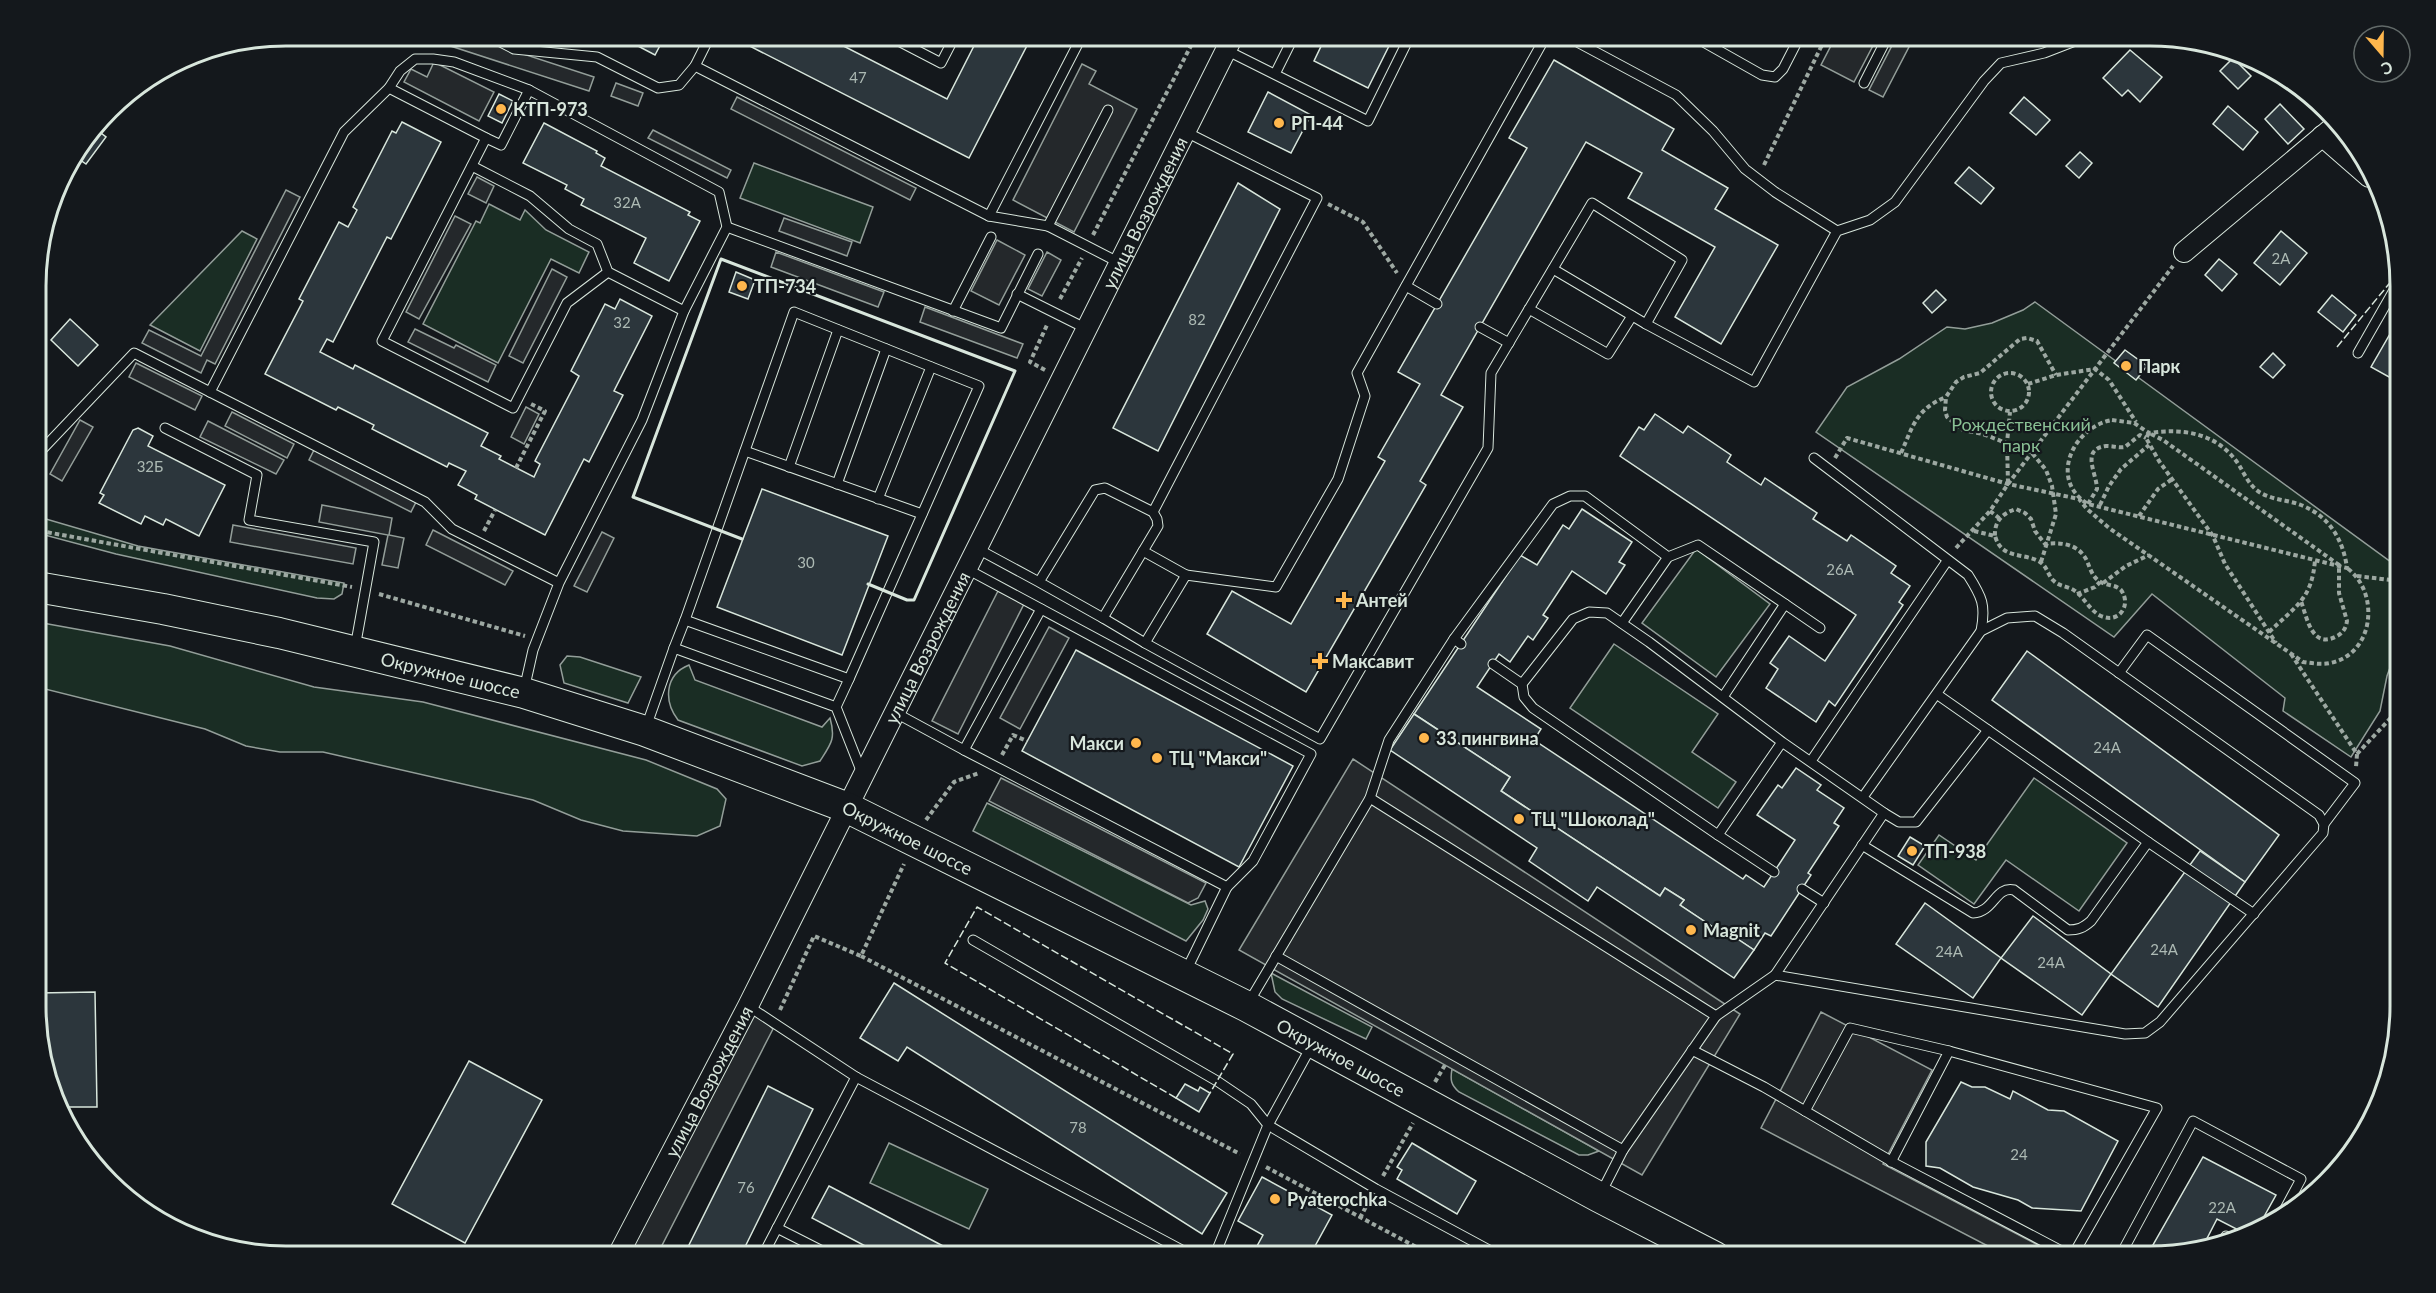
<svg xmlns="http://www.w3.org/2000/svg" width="2436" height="1293" font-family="Lato,sans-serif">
  <rect width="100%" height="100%" fill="#14181c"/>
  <g fill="#1a2d24" stroke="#939e99" stroke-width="1.5">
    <polygon points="754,163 873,207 860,243 740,198"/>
    <polygon points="489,204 520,220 525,210 546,230 589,252 579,273 551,259 498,363 423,324 476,221 480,223"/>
    <polygon points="242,231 257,239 200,351 150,325"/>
    <polygon points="2035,302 2399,568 2399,643 2387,676 2380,711 2351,757 2283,711 2285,698 2152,594 2114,637 1816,432 1847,387 1899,359 1947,327 1965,329 1992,323 2023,310"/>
    <polygon points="37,519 46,519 138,546 344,583 342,594 334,599 317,598 116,554 37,533"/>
    <polygon points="1696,549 1770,604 1716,677 1642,623"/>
    <polygon points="37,622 170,646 314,687 423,702 646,760 717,789 726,799 720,826 697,836 623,831 581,820 533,800 323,752 280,752 246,746 205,729 37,687"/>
    <polygon points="1614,644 1718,714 1692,752 1736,782 1718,808 1570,708"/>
    <polygon points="567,656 580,657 641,677 628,703 564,683 560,665"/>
    <path d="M689,665L695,680L822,727L830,718C836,739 831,744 820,761L802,766L678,720C664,702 664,675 689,665Z"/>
    <polygon points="2034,778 2127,843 2079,911 2006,860 1974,904 1918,865 1939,835 1976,860"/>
    <polygon points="987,803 1191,905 1205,901 1208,909 1203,920 1186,941 973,831"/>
    <polygon points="1271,973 1372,1027 1366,1039 1282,999 1275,992"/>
    <path d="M1452,1069L1599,1151L1588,1155H1579L1459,1092C1451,1085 1450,1080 1452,1069Z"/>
    <polygon points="889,1143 988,1189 969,1229 870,1183"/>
  </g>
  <g fill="#24282b" stroke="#939e99" stroke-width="1.5">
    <polygon points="437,36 468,36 594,77 589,91 435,41"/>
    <polygon points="1836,36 1878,36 1854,82 1821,65"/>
    <polygon points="1897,36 1911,43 1883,97 1869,90"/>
    <polygon points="434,62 494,92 479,121 404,82 411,69 427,77"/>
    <polygon points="1082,64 1096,71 1089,84 1137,109 1074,232 1013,200"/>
    <polygon points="616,83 643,93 638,106 611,96"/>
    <polygon points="737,97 916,188 910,200 731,109"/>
    <polygon points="653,130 731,170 727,178 648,138"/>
    <polygon points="477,177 494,186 486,203 468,194"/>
    <polygon points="286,190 300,197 215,364 207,360 201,373 142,343 149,330 201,356"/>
    <polygon points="455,216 471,224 419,319 406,312"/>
    <polygon points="784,218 852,242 847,256 779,231"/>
    <polygon points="997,240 1025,255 999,305 971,291"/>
    <polygon points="776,252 884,292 878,307 771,267"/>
    <polygon points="1047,252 1061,260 1042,296 1028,289"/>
    <polygon points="552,269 567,277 523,363 509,356"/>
    <polygon points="925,307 1023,344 1017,358 920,322"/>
    <polygon points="415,329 454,348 456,345 496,365 488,382 408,342"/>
    <polygon points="136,363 202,396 195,410 129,377"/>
    <polygon points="526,407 539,414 524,444 511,437"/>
    <polygon points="232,412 294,444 287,458 225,426"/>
    <polygon points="80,420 93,427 62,481 50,474"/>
    <polygon points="208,421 284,460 276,474 200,437"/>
    <polygon points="314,450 416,502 411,512 309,460"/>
    <polygon points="322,505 392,518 389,535 404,538 398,568 382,565 388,535 319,522"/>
    <polygon points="233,525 356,548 353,564 230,542"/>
    <polygon points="433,530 513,571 505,585 426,545"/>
    <polygon points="602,532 614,538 587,592 574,586"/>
    <polygon points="998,591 1024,604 958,734 932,721"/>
    <polygon points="1049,627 1069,638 1020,729 1000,718"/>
    <polygon points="1353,759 1740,1014 1642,1175 1239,950"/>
    <polygon points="1001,778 1206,883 1198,898 1188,903 989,801"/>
    <polygon points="751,1009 773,1029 656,1257 623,1257"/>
    <polygon points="1821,1012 1932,1070 1883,1164 2061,1257 2009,1257 1761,1128"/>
  </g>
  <g fill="#2c363c" stroke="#d8e6dc" stroke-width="1.5">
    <polygon points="619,36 665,36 655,55"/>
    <polygon points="738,36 824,36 947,99 979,36 1032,36 969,158 736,39"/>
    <polygon points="1326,36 1394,36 1368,88 1314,61"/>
    <polygon points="2130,50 2162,77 2140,102 2128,90 2122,96 2103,78"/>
    <polygon points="2233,58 2251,76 2238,89 2220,71"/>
    <polygon points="1554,60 1674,129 1662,150 1728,188 1715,209 1778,245 1721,344 1675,317 1715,247 1628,198 1642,173 1586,142 1441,395 1463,407 1420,481 1426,485 1306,692 1207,634 1232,591 1291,624 1385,461 1378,457 1420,384 1398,372 1527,148 1509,138"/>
    <polygon points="1268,92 1311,115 1291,153 1248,132"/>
    <polygon points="499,94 513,101 502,123 488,116"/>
    <polygon points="2024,97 2050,120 2036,135 2010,113"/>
    <polygon points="2280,104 2304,129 2288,144 2265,119"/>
    <polygon points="2228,106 2258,132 2243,150 2213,124"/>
    <polygon points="402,122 441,142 391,239 387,237 333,342 327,339 320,352 353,369 355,365 488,433 481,446 501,456 499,459 534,477 540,464 535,461 579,376 571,371 605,304 615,309 620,299 652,316 614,391 623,395 589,462 584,459 545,535 475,499 477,495 458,485 466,471 449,463 447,467 372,429 374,425 338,407 336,410 265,374 303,301 299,299 339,222 348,227 357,210 353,207 392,131 396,133"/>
    <polygon points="544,123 597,151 596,153 605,158 601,166 690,212 688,215 700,221 669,281 634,263 646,238 581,205 584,199 565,189 567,185 523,163"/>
    <polygon points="97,130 106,137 86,164 76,157"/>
    <polygon points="2080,152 2092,163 2079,178 2066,166"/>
    <polygon points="1969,167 1994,188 1981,204 1955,183"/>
    <polygon points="1238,183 1280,209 1158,451 1113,428"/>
    <polygon points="2281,231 2307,253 2280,285 2254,263"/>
    <polygon points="2219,259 2237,274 2222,291 2205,275"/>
    <polygon points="736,272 755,280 748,299 729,292"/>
    <polygon points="1936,290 1946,300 1932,313 1923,303"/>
    <polygon points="2332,295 2356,315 2343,332 2318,312"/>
    <polygon points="70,319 98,345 78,366 51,340"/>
    <polygon points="2398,320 2398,382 2371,367"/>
    <polygon points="2125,350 2147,366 2136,380 2114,363"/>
    <polygon points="2273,353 2285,365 2273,378 2260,367"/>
    <polygon points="1655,414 1683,433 1688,426 1731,455 1727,462 1761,485 1765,478 1817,513 1813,519 1847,541 1851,535 1896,566 1891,573 1910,586 1899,602 1903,605 1835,706 1829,701 1816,722 1766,688 1778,669 1770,663 1789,636 1825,661 1856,615 1620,456 1639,427 1644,430"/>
    <polygon points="138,428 153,436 148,446 225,485 199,536 166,519 163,525 145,516 141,524 99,503 104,495 100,493 133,430"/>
    <polygon points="762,489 888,536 842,655 717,607"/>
    <polygon points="1582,509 1632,542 1619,562 1625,565 1606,594 1572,571 1543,615 1548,618 1533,640 1528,636 1510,662 1499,654 1477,687 1541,729 1534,740 1743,879 1746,875 1764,887 1795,840 1757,815 1778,785 1782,788 1796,768 1821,785 1817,790 1844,808 1834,823 1839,826 1808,873 1811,875 1771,936 1765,933 1754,950 1724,930 1722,933 1680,905 1684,900 1665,888 1660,896 1501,791 1510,777 1414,714 1520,555 1537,565 1563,525 1569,529"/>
    <polygon points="1076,650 1293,766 1239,867 1022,751"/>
    <polygon points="2027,651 2279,835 2245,882 1992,700"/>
    <polygon points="1414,714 1510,777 1501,791 1660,896 1665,888 1684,900 1680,905 1722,933 1724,930 1754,950 1734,978 1597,887 1588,901 1529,861 1537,848 1390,750"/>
    <polygon points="1910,837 1925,846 1913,865 1898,856"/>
    <polygon points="2200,851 2245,882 2158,1007 2111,974"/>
    <polygon points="1925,903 2001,958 1973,998 1896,944"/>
    <polygon points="2033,916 2111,974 2082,1015 2001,958"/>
    <polygon points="894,983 1227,1193 1202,1234 907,1047 898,1061 860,1038"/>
    <polygon points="95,992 97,1107 58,1107 38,1040 38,993"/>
    <polygon points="469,1061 542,1100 465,1243 392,1204"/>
    <polygon points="1961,1082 1972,1087 1985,1087 2010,1099 2013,1091 2048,1110 2064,1111 2118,1141 2081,1211 2032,1208 2018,1200 1973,1187 1940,1168 1926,1166 1926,1142"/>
    <polygon points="1185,1084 1198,1091 1200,1087 1210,1093 1199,1112 1176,1098"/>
    <polygon points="768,1086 813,1109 740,1257 683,1257"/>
    <polygon points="1412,1143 1476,1181 1457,1214 1397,1179 1402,1170 1397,1167"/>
    <polygon points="2203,1157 2276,1195 2256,1231 2248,1235 2217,1219 2201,1250 2166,1256 2158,1256 2149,1252"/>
    <polygon points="1262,1177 1332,1215 1309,1257 1303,1257 1283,1246 1277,1257 1251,1257 1263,1235 1238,1221"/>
    <polygon points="829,1186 964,1257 886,1257 812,1218"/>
    <polygon points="1610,1247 1628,1257 1605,1257"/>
  </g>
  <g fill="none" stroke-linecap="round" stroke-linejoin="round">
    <defs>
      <g id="lane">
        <polyline points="489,36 514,49 597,57 658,88 679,85 695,66 710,36"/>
        <polyline points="889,36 941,63 955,36"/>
        <polyline points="1566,36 1676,95 1713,131 1745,169 1775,192 1837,231"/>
        <polyline points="1693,36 1762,75 1775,77 1783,69 1800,36"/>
        <polyline points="1226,50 1368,121 1410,36"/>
        <polyline points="695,66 989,216 1048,226 1120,263"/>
        <polyline points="1275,74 1294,36"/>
        <polyline points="1864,83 1888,36"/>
        <polyline points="389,88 486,138 382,341 513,408 567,303 608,272"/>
        <polyline points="486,138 501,145 529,90"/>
        <polyline points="472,166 530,196 569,229 597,244 608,272 684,311"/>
        <polyline points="989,216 1082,36"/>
        <polyline points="1048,226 1108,110"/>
        <polyline points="727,227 1001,328 1038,254"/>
        <polyline points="1553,269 1646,324"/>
        <polyline points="1406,286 1437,304"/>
        <polyline points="1017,294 1087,329"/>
        <polyline points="1529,309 1608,354 1632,316"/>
        <polyline points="953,311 991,237"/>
        <polyline points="1480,327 1509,343"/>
        <polyline points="2358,353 2398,283"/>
        <polyline points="165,428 257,475 249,520 374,542 355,648"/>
        <polyline points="745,451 922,514"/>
        <polyline points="37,455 134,353 210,392"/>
        <path d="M1814,458L1968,575C1982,597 1986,605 1981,631"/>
        <polyline points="789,467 838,330"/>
        <polyline points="837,484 886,349"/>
        <polyline points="878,499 931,367"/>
        <polyline points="1153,512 1317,198 1186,132"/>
        <polyline points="976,548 1039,582 1095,490 1105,488 1153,512 1157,519 1158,526 1103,618 1039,582"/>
        <polyline points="1143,551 1186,575"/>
        <polyline points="965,568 1311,754 1253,861 1227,887"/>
        <polyline points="1785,604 1820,628"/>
        <polyline points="1041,609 964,750 1227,887 1185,973"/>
        <polyline points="1103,618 1145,643 1320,739 1488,448 1491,373 1592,203 1682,260 1646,324 1754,382 1837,231 1870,220 1895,202 1984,81 2001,63 2044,53 2075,41 2081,36"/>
        <polyline points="685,620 794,312 979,386 849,679"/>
        <polyline points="1622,623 1668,557 1698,545 1785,604 1723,697"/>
        <polyline points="1454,639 1553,504 1570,496 1585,496 1668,557"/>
        <polyline points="1145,643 1186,575 1276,587 1338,479 1365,396 1357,373 1546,36"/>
        <polyline points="674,648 685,620 849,679 836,707"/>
        <polyline points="1493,664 1522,684"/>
        <polyline points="2119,673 2147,635 2355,783 2324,824"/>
        <polyline points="524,690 533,650 559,583 642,420 684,311 727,227 719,192 529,90 454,62 433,59 415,59 400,71 389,88 344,132 210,392 425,502 452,529 559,583"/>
        <polyline points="894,712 964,750"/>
        <polyline points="646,727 674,648 836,707 862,773"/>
        <polyline points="1811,761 1947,561"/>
        <polyline points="1370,798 1389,740 1454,639 1461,644"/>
        <polyline points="1884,813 1899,822 1916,822 1988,730"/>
        <polyline points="1718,835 1774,872"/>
        <polyline points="2148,842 2254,914"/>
        <path d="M1862,845L1973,913C1994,912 1995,886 2014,890L2068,930C2078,930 2083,928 2091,921L2148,842L1938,695"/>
        <polyline points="1802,889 1824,903"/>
        <polyline points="973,940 1217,1081 1251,1104 1268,1125 1376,1189 1502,1257"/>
        <polyline points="1276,956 1623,1150"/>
        <polyline points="1775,975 2125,1034 2145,1033 2160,1022 2323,833 2324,824 2319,815 2063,633 2035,616 2007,618 1981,631 1863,797"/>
        <polyline points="1249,1002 1370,798 1716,1016 1623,1150 1600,1195"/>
        <polyline points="748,1006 856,1077 1195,1257"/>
        <polyline points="1716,1016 1775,975 1884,813 1782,742 1718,835 1533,708 1524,697 1522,684 1573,619 1589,612 1607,613 1649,642 1782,742"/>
        <polyline points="1692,1050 1764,1087 1896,1164 2073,1257"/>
        <polyline points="1805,1111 1850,1028 1949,1051"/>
        <polyline points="1891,1162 1949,1051 2157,1108 2073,1255"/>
        <polyline points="777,1228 834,1257"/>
        <polyline points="2221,1246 2226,1236 2235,1241"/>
        <polyline points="2120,1256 2193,1121 2301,1179 2279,1220"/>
        <polyline points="762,1257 856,1077"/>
        <polyline points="1214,1257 1268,1125 1312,1045"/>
      </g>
      <g id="street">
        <polyline points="2322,136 2369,177"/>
        <polyline points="2184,252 2337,124"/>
        <path id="s1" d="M617,1257L748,1006L1233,36"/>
      </g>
      <g id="primary">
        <path id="s2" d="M37,587L163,609L279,633L524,693L645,731L848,808L1246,1006L1599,1197L1715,1257"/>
      </g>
    </defs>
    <use href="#lane" stroke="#d8e6dc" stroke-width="11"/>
    <use href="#street" stroke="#d8e6dc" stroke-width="22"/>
    <use href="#primary" stroke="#d8e6dc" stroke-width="32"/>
    <g stroke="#9da8a2" stroke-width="4" stroke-dasharray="4.5 3" stroke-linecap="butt">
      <polyline points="1821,47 1827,36"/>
      <polyline points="1764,165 1821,47 1812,42"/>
      <polyline points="1328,204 1363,222 1397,273"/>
      <polyline points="1093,235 1196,36"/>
      <polyline points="1060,299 1082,258"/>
      <polyline points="1045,370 1030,362 1047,325"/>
      <circle cx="2010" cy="392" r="19"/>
      <polyline points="2028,384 2056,375 2095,369 2109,380 2136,422"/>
      <path d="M2112,420L2134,423L2149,433C2184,428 2218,433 2239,465C2245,475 2250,487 2261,493C2273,500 2288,500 2301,505C2329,516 2343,539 2347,568L2088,504C2048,480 2073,427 2112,420Z"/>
      <polyline points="2149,433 2146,438 2159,461 2213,536 2225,564 2276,643"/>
      <path d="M2151,434L2163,440L2339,565V593L2347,621C2346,628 2343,633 2337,636C2312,650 2307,618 2301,601"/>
      <path d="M1901,453C1913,426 1916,409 1946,397"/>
      <path d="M1835,458L1847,438L2008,484L2079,499L2087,509L2109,528L2303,662C2312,663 2321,665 2330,663C2375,654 2380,592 2347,568"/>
      <polyline points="516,468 545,411 529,403"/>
      <polyline points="2008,483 2007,443 2010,412"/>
      <path d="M2088,504L2097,489C2097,474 2080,449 2106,446C2113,446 2119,448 2125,447L2140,435L2146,438"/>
      <polyline points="2100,505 2109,486 2121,469 2149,445"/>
      <polyline points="1990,511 1999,518"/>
      <polyline points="2139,516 2158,489 2171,480"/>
      <polyline points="40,531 352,587"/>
      <polyline points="484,531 495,510"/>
      <path d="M1974,531L1995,536C2002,560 2023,552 2040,562C2047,566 2048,576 2054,581C2060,587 2069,586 2075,591C2085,598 2089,610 2101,616C2119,624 2132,605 2121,590C2115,584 2106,586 2099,581C2092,576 2090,568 2087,561C2079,544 2062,542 2045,544L2035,531L2031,519L2025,513L2016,509C2003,513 1994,521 1995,536"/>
      <polyline points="1956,548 1990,511 2008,484 2173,266"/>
      <polyline points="2041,562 2056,514 2052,486 2046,470 2032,453 1983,434 1963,430 1947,417 1945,410 1946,397 1956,382 1964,377 1980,373 2020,339 2027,338 2037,341 2056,375"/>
      <polyline points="2357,576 2399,581"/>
      <polyline points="2103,583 2126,566 2149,555"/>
      <polyline points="379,594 525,636"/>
      <polyline points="2077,594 2095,587 2100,582"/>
      <path d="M2269,632C2296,606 2312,599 2315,560"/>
      <polyline points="2291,654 2357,754 2356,767"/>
      <polyline points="2357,754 2399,709"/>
      <polyline points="1002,755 1013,735 1027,741"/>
      <polyline points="926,820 954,782 979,773"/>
      <polyline points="861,956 1240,1154"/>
      <polyline points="780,1010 814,936 861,956 904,864"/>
      <polyline points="1435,1082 1445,1065"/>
      <polyline points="1266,1167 1435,1257"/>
      <polyline points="1383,1176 1413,1123"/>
      <polyline points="1360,1218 1369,1201"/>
    </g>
    <use href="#lane" stroke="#14181c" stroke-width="9"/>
    <use href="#street" stroke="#14181c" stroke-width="20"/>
    <use href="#primary" stroke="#14181c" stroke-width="30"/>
    <g stroke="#d8e6dc" stroke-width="1.5" stroke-dasharray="8 3" stroke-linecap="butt">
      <polyline points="2337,347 2398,273"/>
      <polyline points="1176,1098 945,963 977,907 1233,1054 1210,1093"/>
    </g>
    <polyline stroke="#d8e6dc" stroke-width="3" points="742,539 633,497 721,259 1015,371 914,600 907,600 868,584"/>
  </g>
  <g fill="#ffb74d" stroke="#14181c" stroke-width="2">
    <circle cx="501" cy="109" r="6"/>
    <circle cx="1279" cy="123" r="6"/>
    <circle cx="742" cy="286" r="6"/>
    <circle cx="2126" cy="366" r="6"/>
    <path d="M1341 591h6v6h6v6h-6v6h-6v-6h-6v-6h6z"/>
    <path d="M1317 652h6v6h6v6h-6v6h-6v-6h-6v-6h6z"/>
    <circle cx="1424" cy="738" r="6"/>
    <circle cx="1136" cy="743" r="6"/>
    <circle cx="1157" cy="758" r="6"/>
    <circle cx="1519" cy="819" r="6"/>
    <circle cx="1912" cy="851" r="6"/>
    <circle cx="1691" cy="930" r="6"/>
    <circle cx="1275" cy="1199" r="6"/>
  </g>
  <g text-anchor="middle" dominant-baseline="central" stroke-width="4.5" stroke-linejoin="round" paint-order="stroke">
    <g font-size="15" fill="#adbab4">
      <text x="858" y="77">47</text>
      <text x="627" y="202">32А</text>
      <text x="2281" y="258">2А</text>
      <text x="1197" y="319">82</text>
      <text x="622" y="322">32</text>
      <text x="150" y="466">32Б</text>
      <text x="806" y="562">30</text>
      <text x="1840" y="569">26А</text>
      <text x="2107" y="747">24А</text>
      <text x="2164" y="949">24А</text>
      <text x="1949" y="951">24А</text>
      <text x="2051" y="962">24А</text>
      <text x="1078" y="1127">78</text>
      <text x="2019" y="1154">24</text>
      <text x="746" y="1187">76</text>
      <text x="2222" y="1207">22А</text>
    </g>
    <g font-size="18" font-weight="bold" fill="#d8e6dc" stroke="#14181c" text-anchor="start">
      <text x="513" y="109">КТП-973</text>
      <text x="1291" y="123">РП-44</text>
      <text x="754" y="286">ТП-734</text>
      <text x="2138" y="366">Парк</text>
      <text x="1356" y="600">Антей</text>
      <text x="1332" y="661">Максавит</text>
      <text x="1436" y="738">33 пингвина</text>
      <text x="1124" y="743" text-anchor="end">Макси</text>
      <text x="1169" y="758">ТЦ "Макси"</text>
      <text x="1531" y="819">ТЦ "Шоколад"</text>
      <text x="1924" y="851">ТП-938</text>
      <text x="1703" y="930">Magnit</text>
      <text x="1287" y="1199">Pyaterochka</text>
    </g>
    <g font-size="18" fill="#d8e6dc" stroke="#14181c">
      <text stroke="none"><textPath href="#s1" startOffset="1170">улица Возрождения</textPath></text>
      <text stroke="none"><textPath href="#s1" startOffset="684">улица Возрождения</textPath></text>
      <text stroke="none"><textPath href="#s2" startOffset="423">Окружное шоссе</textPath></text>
      <text stroke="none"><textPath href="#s2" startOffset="909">Окружное шоссе</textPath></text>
      <text stroke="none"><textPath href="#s2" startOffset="1395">Окружное шоссе</textPath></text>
      <text stroke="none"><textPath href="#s1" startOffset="198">улица Возрождения</textPath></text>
    </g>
    <g font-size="18" fill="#8ac095" stroke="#14181c">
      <text x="2021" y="424">Рождественский<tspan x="2021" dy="21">парк</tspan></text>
    </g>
  </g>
  <path d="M0 0H2436V1293H0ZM286 46H2150A240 240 0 0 1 2390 286V1006A240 240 0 0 1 2150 1246H286A240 240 0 0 1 46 1006V286A240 240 0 0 1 286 46Z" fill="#14181c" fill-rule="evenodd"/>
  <path fill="none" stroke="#d8e6dc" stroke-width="3" d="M286 46H2150A240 240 0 0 1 2390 286V1006A240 240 0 0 1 2150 1246H286A240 240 0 0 1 46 1006V286A240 240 0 0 1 286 46Z"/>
  <g transform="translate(2382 54) rotate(160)"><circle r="28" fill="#14181c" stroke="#626a69" stroke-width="1.5"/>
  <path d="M0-4.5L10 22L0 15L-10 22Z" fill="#ffb74d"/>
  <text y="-9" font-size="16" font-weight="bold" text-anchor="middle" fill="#d8e6dc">С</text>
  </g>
</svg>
